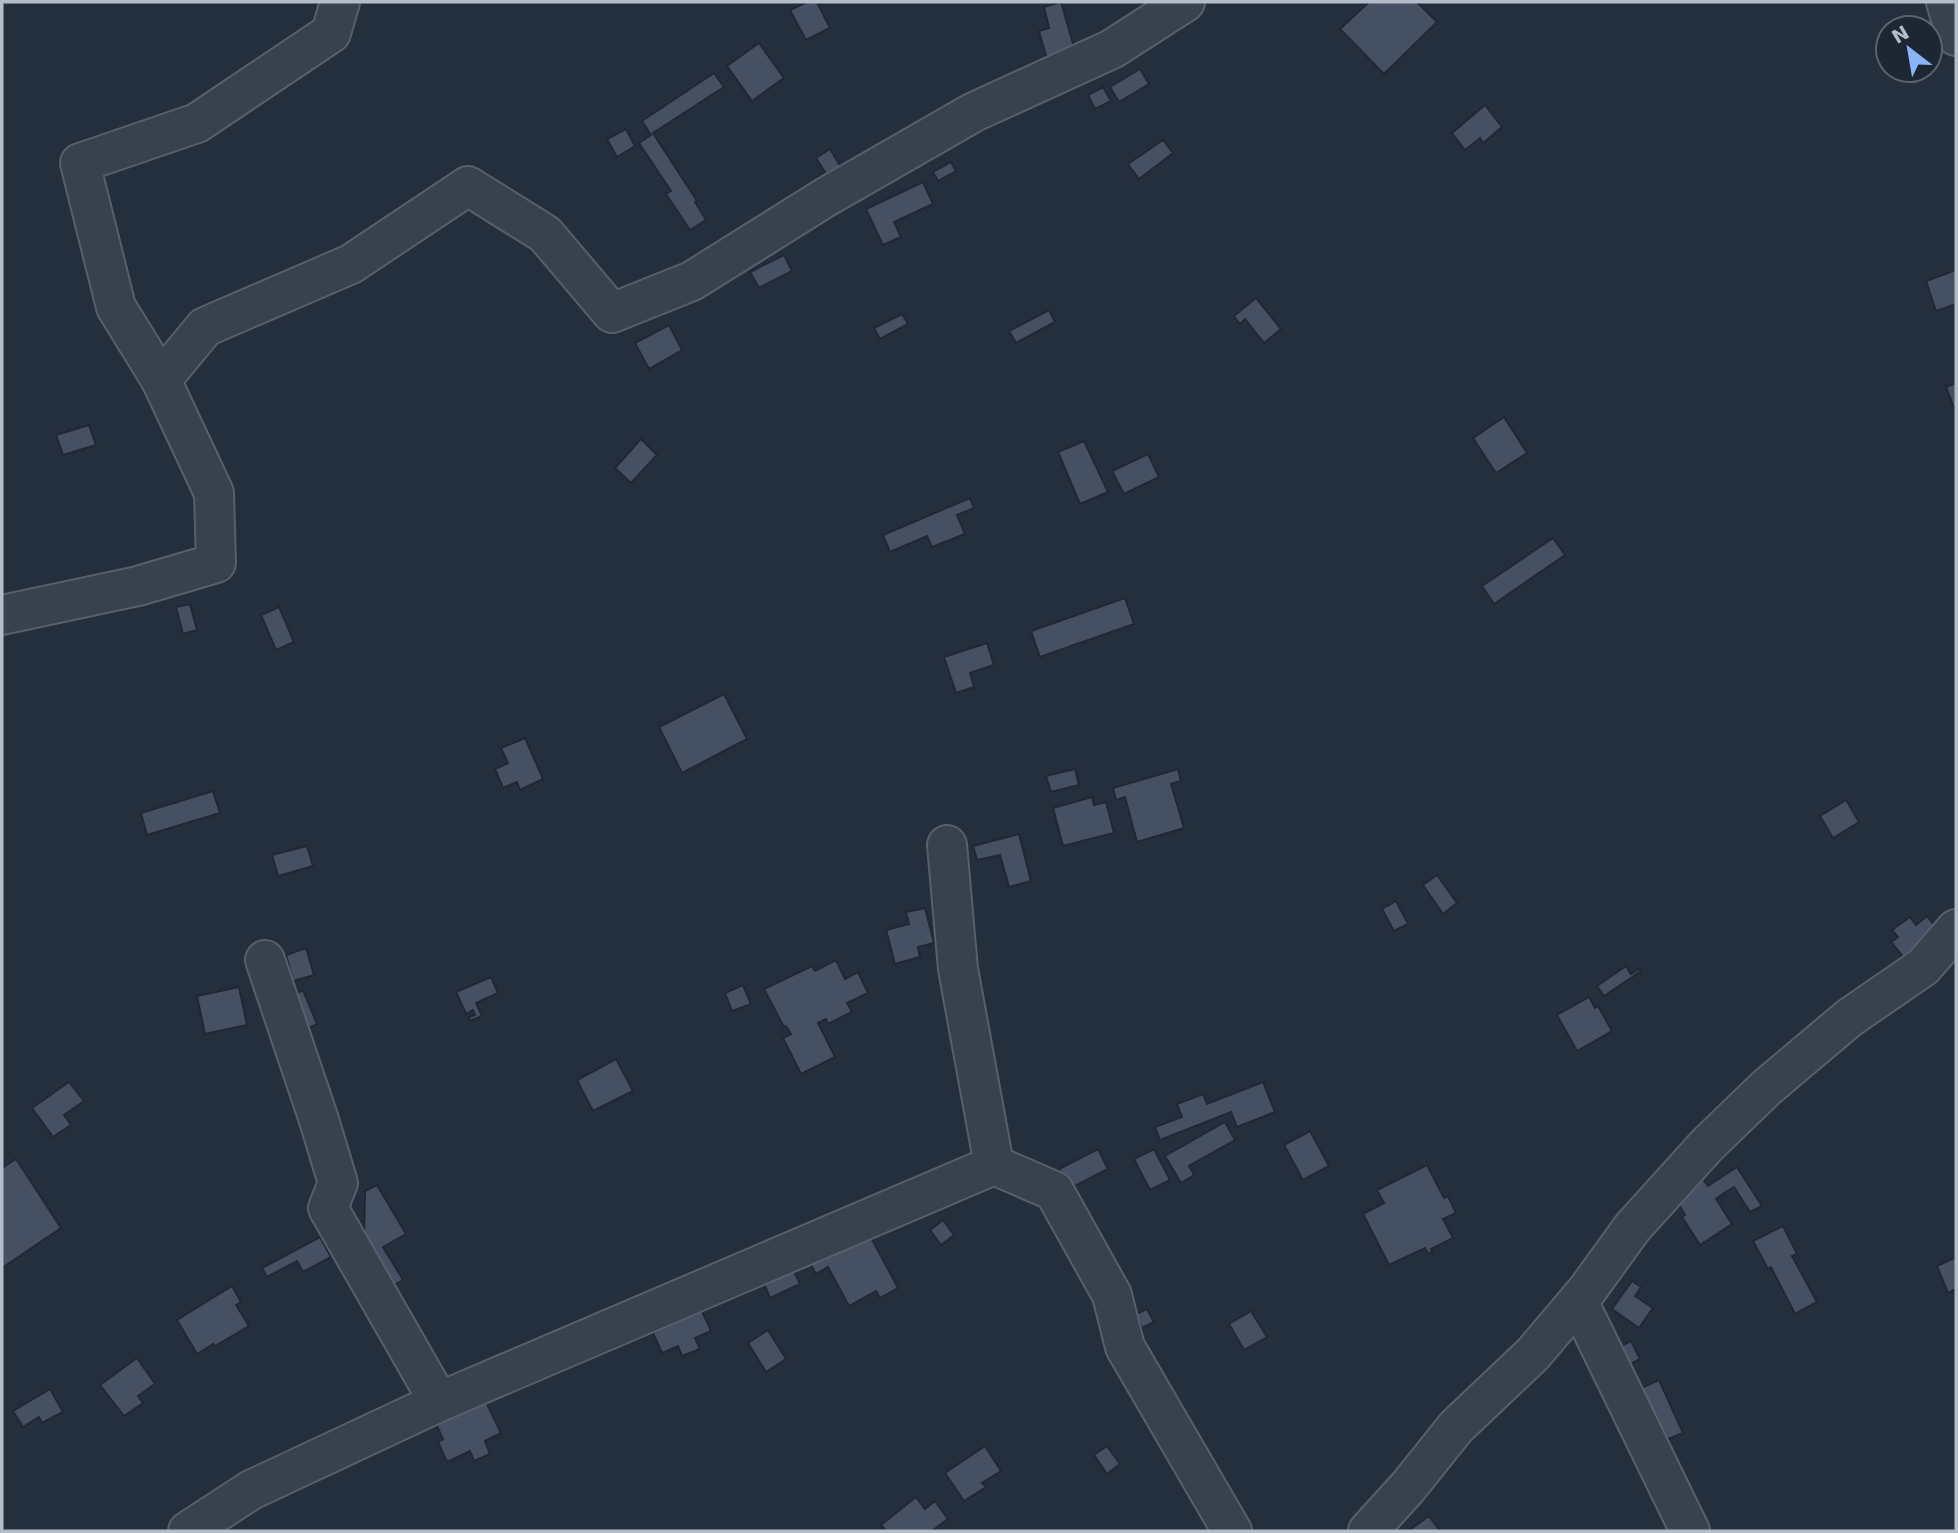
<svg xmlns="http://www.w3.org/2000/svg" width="1958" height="1533" font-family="'DejaVu Sans',sans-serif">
  <rect width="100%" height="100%" fill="#242f3e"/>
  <g fill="#455162" stroke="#1f2835" stroke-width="2">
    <polygon points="807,2 817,2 830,28 806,40 790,10"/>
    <polygon points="1061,2 1078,61 1050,70 1039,31 1049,28 1044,7"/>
    <polygon points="1369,2 1417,2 1437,22 1384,74 1340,29"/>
    <polygon points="759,43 784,78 752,101 727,66"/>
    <polygon points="1140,69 1149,84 1119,102 1110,87"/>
    <polygon points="714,73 724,87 653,133 697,201 695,202 706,220 690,230 666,194 671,191 639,143 651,135 642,121"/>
    <polygon points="1103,87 1111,101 1095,109 1088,95"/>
    <polygon points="1485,105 1502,127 1483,143 1480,138 1465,150 1452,133"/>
    <polygon points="626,129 635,146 617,157 607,139"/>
    <polygon points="1163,140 1173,153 1139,179 1128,164"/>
    <polygon points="830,149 848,179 828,191 819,176 825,172 816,158"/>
    <polygon points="951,162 956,171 938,181 933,172"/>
    <polygon points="923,182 933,204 894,222 901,237 883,245 866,209"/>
    <polygon points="784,255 792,271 759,288 750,272"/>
    <polygon points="1956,270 1956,304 1936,311 1926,281"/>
    <polygon points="1256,298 1281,329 1264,343 1245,319 1240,324 1234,316"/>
    <polygon points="1049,310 1055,322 1016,343 1009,331"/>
    <polygon points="902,314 908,324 880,339 874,328"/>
    <polygon points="669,325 682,350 649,369 635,343"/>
    <polygon points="1956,383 1956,413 1946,387"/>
    <polygon points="1504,417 1527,453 1496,473 1473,438"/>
    <polygon points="89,425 96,445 63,455 56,435"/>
    <polygon points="641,439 657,455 631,483 615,468"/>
    <polygon points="1084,441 1108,492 1080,504 1058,452"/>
    <polygon points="1148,454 1159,477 1124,494 1112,471"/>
    <polygon points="970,498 974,508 957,515 965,534 932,547 927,536 890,552 883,535"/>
    <polygon points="1553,538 1565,555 1494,604 1482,586"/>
    <polygon points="1125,598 1134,624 1040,657 1031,631"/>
    <polygon points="190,604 197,630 183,634 176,607"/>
    <polygon points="279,607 294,642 276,650 261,615"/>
    <polygon points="987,643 994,665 970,673 974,687 956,693 944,657"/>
    <polygon points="724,694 747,739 682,773 659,727"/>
    <polygon points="525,738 543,779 520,790 517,782 503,788 495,769 508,763 501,748"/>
    <polygon points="1075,769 1079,785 1051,792 1046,776"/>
    <polygon points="1178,769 1181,781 1171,784 1184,828 1137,842 1125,797 1116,800 1113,788"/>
    <polygon points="213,791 220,813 147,835 141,813"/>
    <polygon points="1092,797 1094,805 1106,802 1114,833 1063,846 1053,808"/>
    <polygon points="1846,800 1859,822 1833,838 1820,816"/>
    <polygon points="1019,834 1031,881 1009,887 1000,855 977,860 973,846"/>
    <polygon points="307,846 313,866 278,876 272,855"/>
    <polygon points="1437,875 1457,903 1443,914 1423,885"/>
    <polygon points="1396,901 1408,924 1394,931 1382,909"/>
    <polygon points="925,908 934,943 918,947 920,957 895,964 886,930 909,924 906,912"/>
    <polygon points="1927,916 1940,932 1905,959 1891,942 1898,937 1892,930 1910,917 1916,925"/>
    <polygon points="306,948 314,975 293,981 286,955"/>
    <polygon points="836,960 845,979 858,972 868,993 847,1003 852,1012 828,1024 826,1019 818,1023 835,1057 801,1074 783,1038 791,1034 786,1026 784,1027 764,989 812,966 815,971"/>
    <polygon points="1626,966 1631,974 1639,969 1641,971 1604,996 1597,986"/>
    <polygon points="491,977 498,993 476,1003 482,1016 470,1021 469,1017 475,1015 473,1010 466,1014 456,992"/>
    <polygon points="743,985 751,1004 732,1011 725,993"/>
    <polygon points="239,987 247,1025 205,1034 197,996"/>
    <polygon points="303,990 317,1024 303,1031 288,997"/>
    <polygon points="1589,997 1595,1008 1598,1006 1612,1031 1577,1051 1557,1015"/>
    <polygon points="616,1059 633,1091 593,1111 577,1080"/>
    <polygon points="69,1082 84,1101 64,1115 71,1125 53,1137 32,1108"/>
    <polygon points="1263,1082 1275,1112 1237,1127 1231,1112 1160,1140 1155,1127 1182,1117 1177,1104 1203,1094 1207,1104"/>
    <polygon points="1225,1122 1235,1140 1189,1166 1194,1175 1181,1183 1165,1156"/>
    <polygon points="1310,1131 1329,1166 1303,1180 1284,1145"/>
    <polygon points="1098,1149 1108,1169 1069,1189 1059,1169"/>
    <polygon points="1154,1149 1170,1180 1150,1190 1134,1159"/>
    <polygon points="16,1159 61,1228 2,1268 2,1168"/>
    <polygon points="1427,1165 1444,1198 1448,1196 1456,1213 1443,1219 1453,1238 1431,1249 1432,1252 1428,1254 1425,1248 1389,1265 1363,1214 1384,1203 1377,1190"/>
    <polygon points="1737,1167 1762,1206 1750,1212 1734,1187 1724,1193 1716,1199 1732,1224 1700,1245 1682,1217 1685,1215 1674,1197 1703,1179 1708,1186"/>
    <polygon points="377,1185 406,1234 383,1247 403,1280 391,1287 364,1241 365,1191"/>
    <polygon points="943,1220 954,1235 941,1245 930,1230"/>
    <polygon points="1783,1226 1797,1254 1792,1256 1817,1302 1795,1314 1771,1267 1768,1269 1753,1241"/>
    <polygon points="868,1232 898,1288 880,1298 876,1291 849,1306 828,1267 816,1274 810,1263"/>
    <polygon points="320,1237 331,1257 303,1272 297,1261 267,1277 262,1268"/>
    <polygon points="1956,1257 1956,1289 1948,1293 1937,1266"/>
    <polygon points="792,1267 800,1284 770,1298 763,1281"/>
    <polygon points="1632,1281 1641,1287 1635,1296 1653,1308 1639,1328 1612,1309"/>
    <polygon points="232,1286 241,1302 236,1305 249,1326 215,1346 213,1344 197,1354 177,1320"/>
    <polygon points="698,1302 711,1331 695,1338 700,1349 682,1356 678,1346 662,1353 649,1324"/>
    <polygon points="1147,1309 1154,1322 1142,1328 1136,1314"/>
    <polygon points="1251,1311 1267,1337 1244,1350 1229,1324"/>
    <polygon points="768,1330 786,1359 766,1372 748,1343"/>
    <polygon points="1631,1341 1640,1359 1623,1368 1613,1350"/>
    <polygon points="137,1358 155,1384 138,1396 143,1403 124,1416 100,1385"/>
    <polygon points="1659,1380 1683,1433 1658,1443 1634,1391"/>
    <polygon points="50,1389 63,1412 42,1423 39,1417 23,1427 13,1411"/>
    <polygon points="486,1402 501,1433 485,1441 490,1454 474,1461 470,1451 447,1462 438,1442 443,1439 433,1417"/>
    <polygon points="985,1446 1001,1471 982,1483 986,1487 964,1501 945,1473"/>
    <polygon points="1107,1446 1120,1464 1107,1474 1094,1455"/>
    <polygon points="916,1497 925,1509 935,1501 948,1519 932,1531 886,1531 881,1525"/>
    <polygon points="1429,1516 1440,1531 1408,1531"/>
  </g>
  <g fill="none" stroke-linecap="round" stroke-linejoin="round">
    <defs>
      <g id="minor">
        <polyline points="1946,2 1956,36"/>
        <polyline points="161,380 116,307 80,163 197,123 331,33 340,2"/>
        <polyline points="2,615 138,586 216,563 214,493 161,380 205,327 351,264 468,186 545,234 612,313 692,281 826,197 974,112 1112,49 1185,2"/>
        <polyline points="947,845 958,969 994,1165"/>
        <polyline points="265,960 319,1120 338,1183 328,1208 439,1402"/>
        <polyline points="1578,1301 1690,1531"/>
        <polyline points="188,1531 251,1490 439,1402 994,1165 1054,1191 1112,1295 1125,1347 1232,1531"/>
        <polyline points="1368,1531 1408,1487 1456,1427 1533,1354 1588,1289 1632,1228 1707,1145 1766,1088 1849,1018 1923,967 1956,929"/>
      </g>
    </defs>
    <use href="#minor" stroke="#565f6c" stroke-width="42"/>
    <use href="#minor" stroke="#38414e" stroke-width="38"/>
  </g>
  <rect width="1958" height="1533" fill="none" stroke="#b4bcc9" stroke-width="7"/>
  <g transform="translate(1909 49) rotate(329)"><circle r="33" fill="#1d2633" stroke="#59626f" stroke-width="2"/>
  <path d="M0-5L12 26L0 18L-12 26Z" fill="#8ab4f8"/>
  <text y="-10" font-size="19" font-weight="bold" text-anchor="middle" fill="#b4bcc9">N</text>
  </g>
</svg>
